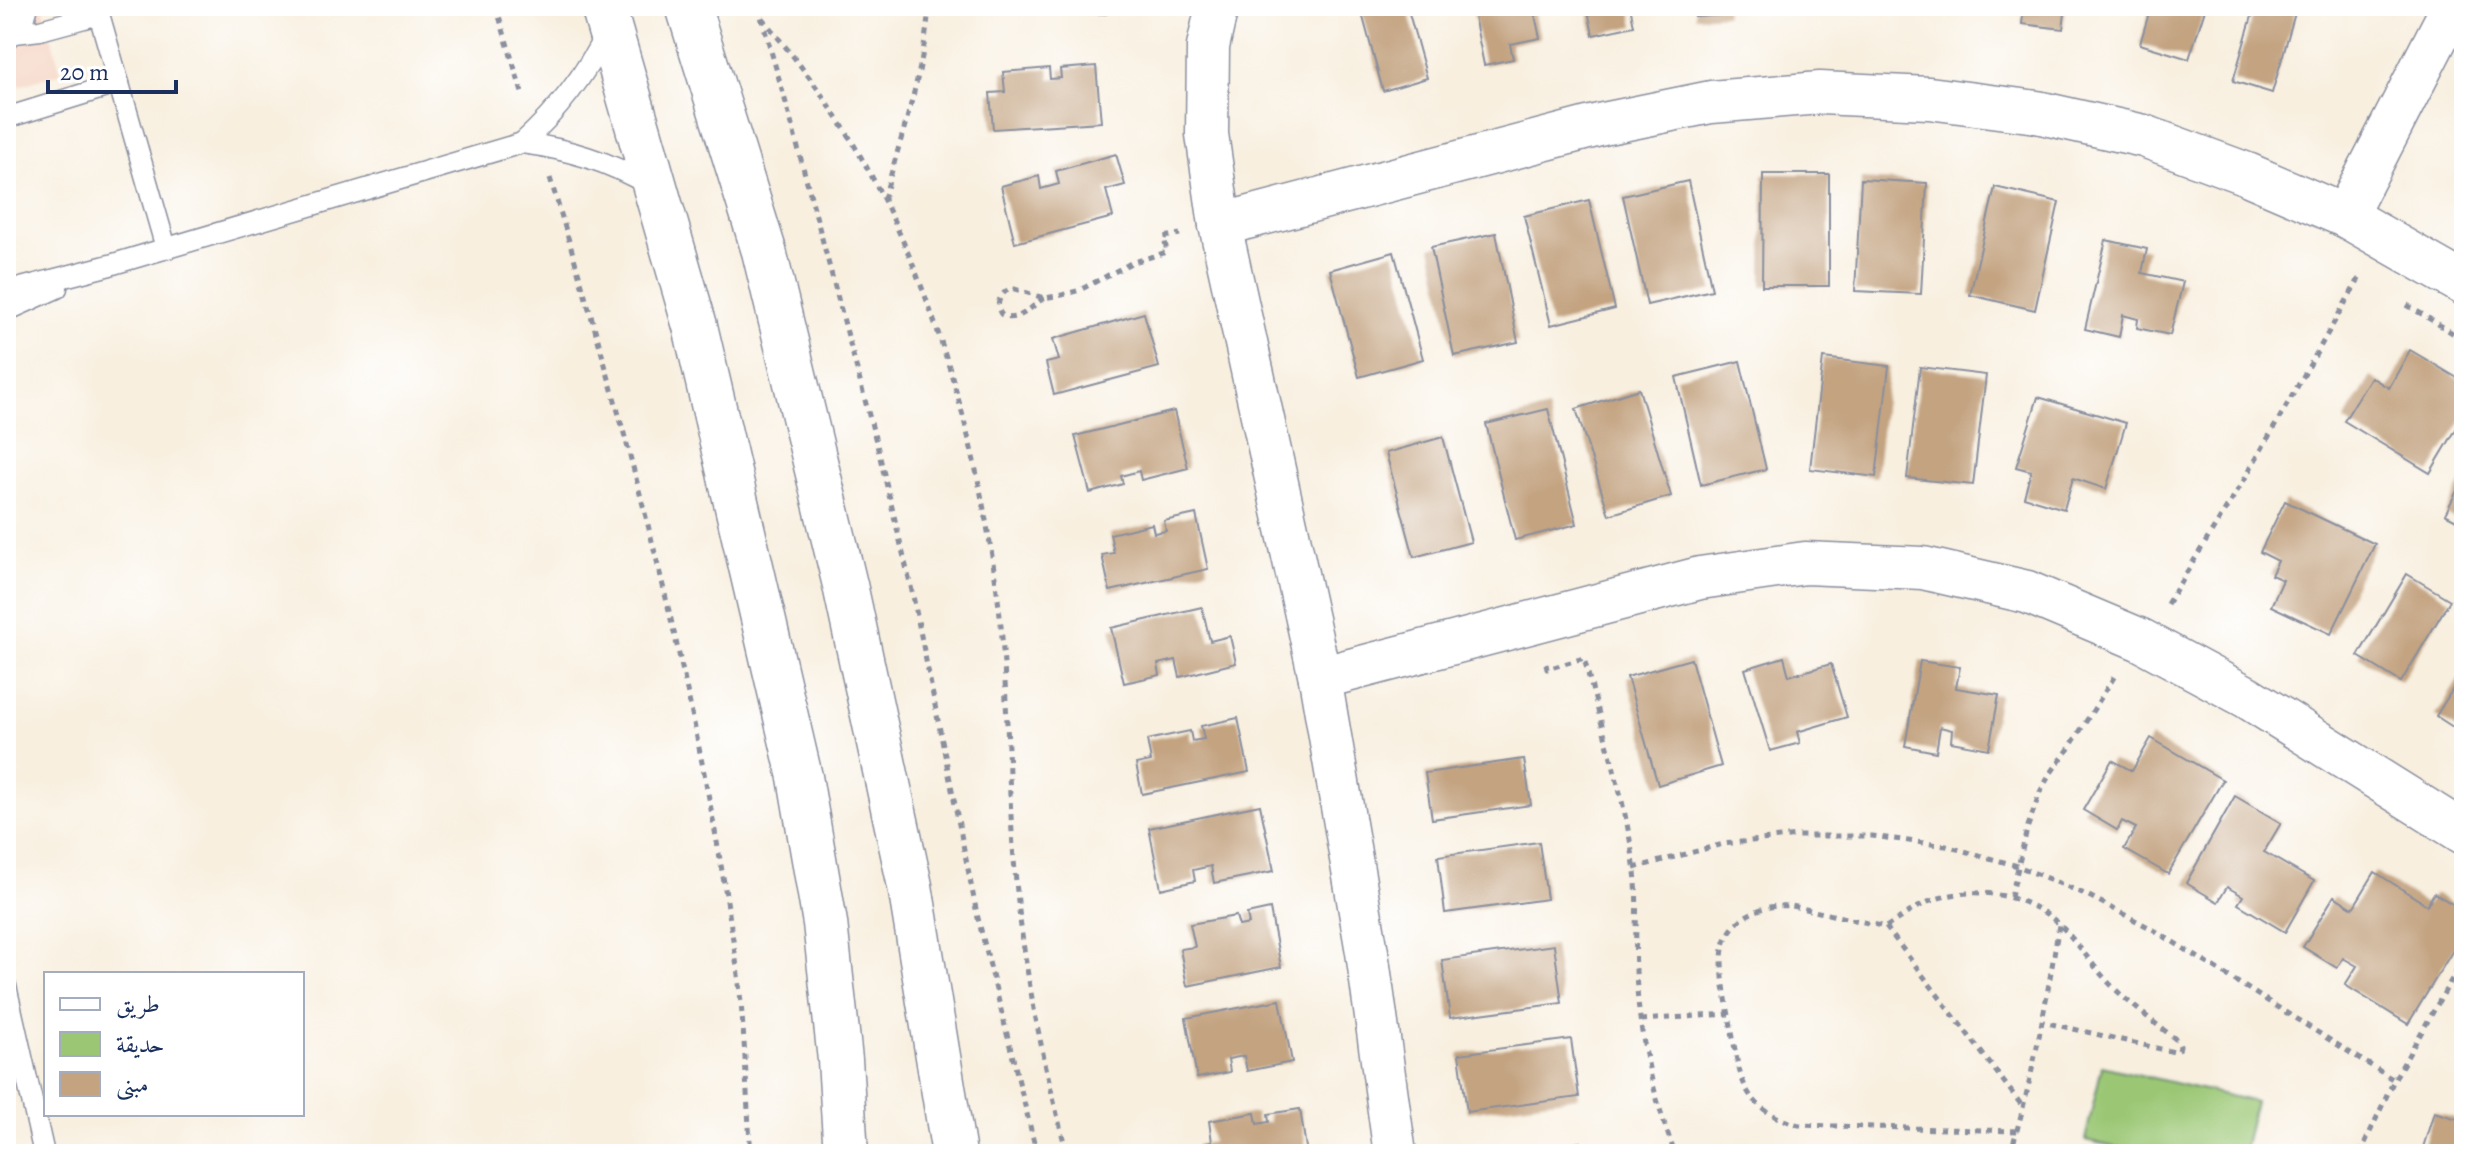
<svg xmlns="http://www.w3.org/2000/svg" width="2470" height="1160" font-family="Alegreya,Amiri,serif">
  <rect width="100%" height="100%" fill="#fff"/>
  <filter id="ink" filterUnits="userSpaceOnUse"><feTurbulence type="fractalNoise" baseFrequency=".0125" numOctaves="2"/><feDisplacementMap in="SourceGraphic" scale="16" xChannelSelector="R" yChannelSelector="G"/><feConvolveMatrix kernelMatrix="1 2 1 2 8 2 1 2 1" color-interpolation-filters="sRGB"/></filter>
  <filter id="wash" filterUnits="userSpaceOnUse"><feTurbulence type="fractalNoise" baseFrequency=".006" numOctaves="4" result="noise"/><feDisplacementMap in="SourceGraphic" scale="32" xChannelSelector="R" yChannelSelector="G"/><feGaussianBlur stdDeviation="1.8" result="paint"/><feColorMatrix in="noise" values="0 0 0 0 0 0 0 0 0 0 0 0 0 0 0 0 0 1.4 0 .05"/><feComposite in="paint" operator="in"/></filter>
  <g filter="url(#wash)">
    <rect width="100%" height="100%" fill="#f8efdf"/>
    <polygon fill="#f4d3c0" points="6,6 43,6 61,73 6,90"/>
    <polygon fill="#9bc774" stroke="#5b7b69" stroke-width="2" points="2102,1066 2255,1102 2243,1154 2143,1154 2085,1140"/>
    <g id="blocks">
      <g fill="#c3a380">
        <polygon points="1001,6 1106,6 1106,14 1001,10"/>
        <polygon points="1360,6 1407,6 1427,78 1383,91"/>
        <polygon points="1472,6 1533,6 1540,38 1510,44 1513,59 1484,65"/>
        <polygon points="1587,6 1630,6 1634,26 1593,35"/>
        <polygon points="1695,6 1725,6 1726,15 1695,17"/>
        <polygon points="2024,6 2066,6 2063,29 2022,24"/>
        <polygon points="2151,6 2206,6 2189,59 2140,44"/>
        <polygon points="2255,6 2297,6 2272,93 2233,81"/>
        <polygon points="1096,66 1101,122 993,129 990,93 1005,92 1003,72 1049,68 1050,79 1061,78 1060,69"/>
        <polygon points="1116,154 1125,185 1106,190 1113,217 1015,243 1001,186 1039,176 1041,189 1059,184 1056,171"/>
        <polygon points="1763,174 1829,174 1829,286 1762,286"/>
        <polygon points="1861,179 1927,183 1921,294 1855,291"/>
        <polygon points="1688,181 1712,290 1647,305 1623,196"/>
        <polygon points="1995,187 2059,202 2035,310 1970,295"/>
        <polygon points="1589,200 1615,309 1551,325 1524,216"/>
        <polygon points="1496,233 1518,342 1454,356 1431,247"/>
        <polygon points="2106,240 2147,249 2142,273 2183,282 2170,335 2137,328 2138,319 2123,315 2119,337 2085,329"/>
        <polygon points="1394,252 1423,359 1359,377 1330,270"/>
        <polygon points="1144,313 1159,367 1054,395 1046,363 1059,360 1053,339"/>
        <polygon points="2410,350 2464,382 2464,416 2430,473 2344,421 2371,377 2389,388"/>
        <polygon points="1823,358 1889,366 1876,477 1810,469"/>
        <polygon points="1740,361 1766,469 1701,485 1676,377"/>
        <polygon points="1920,367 1986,375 1973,485 1907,478"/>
        <polygon points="1639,389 1671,496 1609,515 1576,409"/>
        <polygon points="2038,397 2126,423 2106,489 2073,478 2064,509 2024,497 2031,471 2016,467"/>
        <polygon points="1548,409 1577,524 1515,540 1486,424"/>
        <polygon points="1174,411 1188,468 1141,480 1139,471 1121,476 1123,484 1090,493 1075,436"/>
        <polygon points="1443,437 1471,542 1414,557 1386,453"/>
        <polygon points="2464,477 2464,524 2445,514"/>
        <polygon points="2285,501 2375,544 2331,634 2271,606 2283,580 2271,575 2278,561 2260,552"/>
        <polygon points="1196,514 1208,569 1110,591 1102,555 1114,553 1110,534 1152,524 1154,533 1166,531 1164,521"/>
        <polygon points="2407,574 2450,600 2401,682 2358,656"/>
        <polygon points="1202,607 1210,641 1230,636 1236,663 1180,677 1176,660 1158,664 1160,675 1124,683 1111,628"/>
        <polygon points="1784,657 1789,676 1831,664 1847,717 1797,732 1800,743 1770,751 1745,669"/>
        <polygon points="1691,659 1721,766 1658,785 1627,677"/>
        <polygon points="1920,661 1960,667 1956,688 1999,695 1989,749 1951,742 1952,730 1940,727 1936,752 1905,746"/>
        <polygon points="2464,671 2464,724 2459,731 2436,716"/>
        <polygon points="1238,718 1249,772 1142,794 1136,764 1151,761 1147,740 1190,731 1192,741 1204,739 1201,726"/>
        <polygon points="2151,738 2223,780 2168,874 2124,849 2136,828 2122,821 2117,830 2083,810 2112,760 2132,771"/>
        <polygon points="1524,759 1531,805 1432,819 1425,773"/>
        <polygon points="2235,796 2281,823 2264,852 2314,881 2285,932 2238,904 2243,896 2227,887 2218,902 2186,883"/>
        <polygon points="1260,805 1274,871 1214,883 1211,866 1193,870 1195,881 1161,889 1149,828"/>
        <polygon points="1539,842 1547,899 1445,913 1438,856"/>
        <polygon points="2375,872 2427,905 2434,893 2464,911 2464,932 2408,1024 2345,985 2357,966 2343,958 2337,968 2303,947 2334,896 2353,908"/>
        <polygon points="1270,909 1281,967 1187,986 1180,949 1195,947 1190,924 1236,916 1239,926 1249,924 1247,914"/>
        <polygon points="1554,945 1562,1003 1450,1018 1442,960"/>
        <polygon points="1280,1000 1292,1062 1247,1071 1244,1056 1228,1059 1230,1072 1197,1078 1186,1018"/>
        <polygon points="1571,1039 1579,1097 1467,1112 1459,1054"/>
        <polygon points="1300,1109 1307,1154 1199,1154 1197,1145 1212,1142 1209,1121 1255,1113 1257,1124 1269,1122 1268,1114"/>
        <polygon points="2434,1112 2464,1121 2464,1154 2421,1154"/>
        <polygon points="1581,1142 1583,1154 1509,1154 1508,1152"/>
      </g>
    </g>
  </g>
  <g filter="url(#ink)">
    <use href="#blocks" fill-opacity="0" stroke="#8a8f9e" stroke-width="2"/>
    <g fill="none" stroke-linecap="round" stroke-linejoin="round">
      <defs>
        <g id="service">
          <polyline points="98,6 99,14 166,248"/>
          <polyline points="15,33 40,30 99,14"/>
          <path d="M10,36C21,30 25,18 28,6"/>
          <polyline points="6,118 119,83"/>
          <path d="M522,143C558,111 585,76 606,33"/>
          <path d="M6,292L110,265L522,143C568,149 608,161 649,185"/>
          <polyline points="6,311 57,288"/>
          <polyline points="6,986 44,1154"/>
        </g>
        <g id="minor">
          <polyline points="1217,6 1208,47 1207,134 1220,225 1320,678 1367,952 1395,1154"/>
          <polyline points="2345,216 2453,6"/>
          <polyline points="1220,225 1603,124 1711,102 1820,93 1929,98 2037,112 2144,136 2247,174 2345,216 2464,284"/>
          <polyline points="1320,678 1700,578 1805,563 1923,568 2027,592 2141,640 2247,697 2464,833"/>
        </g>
        <g id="tertiary">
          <polyline points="603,6 695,326 800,777 825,923 840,1060 846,1154"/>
          <polyline points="688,6 764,251 845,585 910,886 954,1154"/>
        </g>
      </defs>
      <use href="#service" stroke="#8a8f9e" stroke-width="23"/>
      <use href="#minor" stroke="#8a8f9e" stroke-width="45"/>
      <use href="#tertiary" stroke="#8a8f9e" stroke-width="47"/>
      <g stroke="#8a8f9e" stroke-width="5" stroke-dasharray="6 6" stroke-linecap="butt">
        <polyline points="496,6 523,96"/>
        <polyline points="758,6 786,103 878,449 912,591 977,914 1037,1154"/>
        <path d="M762,18C785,46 808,74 828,104C926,247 981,445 1000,616C1009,704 1007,793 1016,881C1024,973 1044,1065 1067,1154"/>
        <path d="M550,178C629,436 699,699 737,967C745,1028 746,1092 751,1154"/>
        <path d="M884,199C901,136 924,72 929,6"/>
        <path d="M1044,298C1035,304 1025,315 1015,317C995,322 992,297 1011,288L1044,298L1062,295L1080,290L1131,263L1167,252L1164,237L1180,234"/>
        <polyline points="2407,305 2464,340"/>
        <polyline points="2167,604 2244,480 2360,277"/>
        <path d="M1546,664L1547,669L1584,658C1602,729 1626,800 1635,872C1639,905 1634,937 1636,970C1638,1034 1653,1094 1675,1154"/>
        <polyline points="1634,868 1723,844 1798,836 1872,836 1946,846 2018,866 2087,895 2154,930 2394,1080"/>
        <polyline points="2011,897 2027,829 2040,792 2050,774 2068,750 2116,674"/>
        <polyline points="1886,927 2023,1107"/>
        <polyline points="1641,1020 1729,1014"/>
        <path d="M2017,1131L1799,1125C1778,1119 1760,1111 1748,1092C1737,1072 1735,1048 1731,1026C1727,1005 1722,980 1722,959C1723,920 1759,903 1792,906L1886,927C1900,918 1913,909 1928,902C1971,884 2026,893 2060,925C2079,944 2093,967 2112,986C2132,1006 2155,1023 2178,1041L2180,1046L2179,1050L2174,1052L2043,1022"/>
        <path d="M2010,1154C2033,1079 2046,1002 2059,925"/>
        <polyline points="2360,1154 2394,1080 2464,958"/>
      </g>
      <use href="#service" stroke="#fff" stroke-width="20"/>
      <use href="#minor" stroke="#fff" stroke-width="42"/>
      <use href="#tertiary" stroke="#fff" stroke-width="44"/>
    </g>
  </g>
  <rect width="2470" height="1160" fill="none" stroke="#fff" stroke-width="32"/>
  <rect x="44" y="972" width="260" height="144" fill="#ffffff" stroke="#a4acbf" stroke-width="2"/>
  <rect x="60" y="998" width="40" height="12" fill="#ffffff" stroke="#a4acbf" stroke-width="2"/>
  <text x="116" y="1012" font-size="24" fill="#1b2f5e">طريق</text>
  <rect x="60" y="1032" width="40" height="24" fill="#9bc774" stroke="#a4acbf" stroke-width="2"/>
  <text x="116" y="1052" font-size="24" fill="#1b2f5e">حديقة</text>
  <rect x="60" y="1072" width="40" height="24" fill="#c3a380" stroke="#a4acbf" stroke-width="2"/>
  <text x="116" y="1092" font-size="24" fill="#1b2f5e">مبنى</text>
  <path d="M48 80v12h128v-12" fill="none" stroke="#1b2f5e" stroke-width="4"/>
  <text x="60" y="80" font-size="24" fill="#1b2f5e" stroke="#ffffff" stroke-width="6" paint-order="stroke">20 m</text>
</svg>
